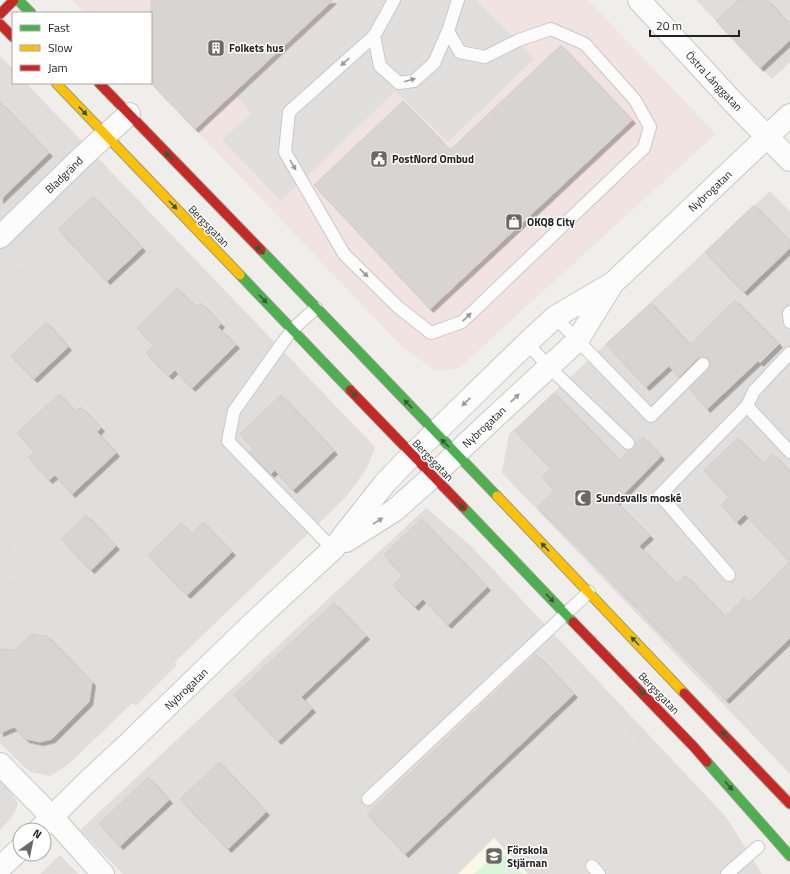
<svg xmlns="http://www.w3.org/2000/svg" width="790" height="874" font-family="'Titillium Web',sans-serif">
  <defs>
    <filter id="shadow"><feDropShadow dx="3.5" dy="3.5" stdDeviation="0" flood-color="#0004"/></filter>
  </defs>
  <rect width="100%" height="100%" fill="#f0eeeb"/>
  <g fill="#dfdedc">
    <polygon points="696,0 790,0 790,62 772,79"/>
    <polygon points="0,56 13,69 13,83 26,83 375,447 367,468 346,497 69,764 50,776 31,772 22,765 0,743"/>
    <polygon points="770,191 790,212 790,774 502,473 509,434"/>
    <polygon points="426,508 472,547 726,817 762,874 528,874 494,839 458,874 123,874 80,830"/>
    <polygon points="0,779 9,788 18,804 14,814 0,830"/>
    <polygon points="60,855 78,874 40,874"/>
  </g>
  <polygon fill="#f1e3e1" points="72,0 588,0 716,134 458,369 434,370 402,347 151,83 151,13 84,13"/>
  <polygon fill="#f8f7e8" points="494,838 528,874 458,874"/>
  <polygon fill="#daf5da" points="500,850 523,874 474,874"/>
  <g fill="#e0dfde">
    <polygon points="339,0 476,0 534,59 448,142 395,91 281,201 222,140 251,113 237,97"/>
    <polygon points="38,224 113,303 75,342 54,323 65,310 8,260"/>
    <polygon points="111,324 159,372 121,409 73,361"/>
    <polygon points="0,387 14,405 0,419"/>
    <polygon points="33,522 177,665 136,706 0,571 0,558"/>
    <polygon points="790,639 790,768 726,700"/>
    <polygon points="590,690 693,797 679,812 690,829 644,874 550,874 475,798"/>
    <polygon points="332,695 383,741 325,803 275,749"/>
    <polygon points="173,802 233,865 224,874 154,874 125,843"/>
  </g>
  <g fill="#d7d4d2" stroke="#d3d0cc" filter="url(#shadow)">
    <polygon points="151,0 333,0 195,129 151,83"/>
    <polygon points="738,0 767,0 790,25 790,40 760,68 716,21"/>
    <polygon points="561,45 632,120 430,309 314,185 403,101 450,150"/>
    <polygon points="0,102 49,153 0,200"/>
    <polygon points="93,196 142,248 107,281 58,229"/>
    <polygon points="754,205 790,242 790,248 744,292 705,252"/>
    <polygon points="177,288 196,307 201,303 221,324 218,327 236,345 192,388 175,370 169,376 146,353 154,345 137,328"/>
    <polygon points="735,300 779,344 760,363 758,361 707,409 689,388 709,369 710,366 710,362 708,358 705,357 701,357 698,358 679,377 669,366 646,387 606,344 651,303 690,345"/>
    <polygon points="46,322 68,347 34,379 11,356"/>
    <polygon points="554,393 619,460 629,450 633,448 635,444 643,437 661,456 616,502 650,536 639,546 676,584 685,575 725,617 744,598 749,603 790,561 745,514 737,522 721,505 729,497 704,470 738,438 763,464 773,454 790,472 790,638 726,700 574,543 537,507 555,490 542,477 551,468 515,431"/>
    <polygon points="59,394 76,412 81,407 101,428 97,432 116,453 72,494 55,475 49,480 28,457 35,452 17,433"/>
    <polygon points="281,395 334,451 293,490 275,470 271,474 249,452 254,448 240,434"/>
    <polygon points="86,515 116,546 91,570 61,539"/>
    <polygon points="421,519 487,587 448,625 423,599 415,607 393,585 403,575 384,555"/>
    <polygon points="203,522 232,552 187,595 148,555 181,523 192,534"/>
    <polygon points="334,603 366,636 301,697 312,709 278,741 234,695"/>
    <polygon points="32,634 47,636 92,682 89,702 52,739 40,742 26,739 14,727 0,733 0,649 14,650"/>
    <polygon points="536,654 574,694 405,854 367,814"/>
    <polygon points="219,762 266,812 228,849 180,799"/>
    <polygon points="148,777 169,800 120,846 99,824"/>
  </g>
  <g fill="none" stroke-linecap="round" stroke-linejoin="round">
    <defs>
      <g id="lane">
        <polyline points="394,0 374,36 380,66 399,83 414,81 434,63 448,31 458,0"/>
        <polyline points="374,36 289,112 285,152 344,254 398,307 431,333 462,322 644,148 650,127 635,100 585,44 551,29 519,40 485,57 460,52 448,31"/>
        <polyline points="316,308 292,330 283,342 234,411 228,441 333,549"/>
        <polyline points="790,312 789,314 790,322"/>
        <polyline points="555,317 651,416 703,364"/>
        <polyline points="527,343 549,367 628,443"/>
        <polyline points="747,406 790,452"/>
        <polyline points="729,575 660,495 747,406 754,391 790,353"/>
        <polyline points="368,799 589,592"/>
        <polyline points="592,866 599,874"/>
        <polyline points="727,874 758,847"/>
      </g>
      <g id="street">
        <polyline points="639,0 733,102 790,160"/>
        <polyline points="0,237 81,158 129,114"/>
        <polyline points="346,541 395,510 433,476 483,428 577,341 611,286"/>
        <polyline points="0,764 52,817 103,874"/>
        <polyline points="39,830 84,785 128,744 253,623 333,549 385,483 412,455 527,343 555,317 613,283 790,115"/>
        <polyline points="0,868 20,849"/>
      </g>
      <g id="fast">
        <polyline points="18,0 31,13"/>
        <polyline points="261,250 497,496"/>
        <polyline points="240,275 350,390"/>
        <polyline points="463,507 573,622"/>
        <polyline points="707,762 790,856"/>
      </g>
      <g id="slow">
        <polyline points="56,83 240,275"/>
        <polyline points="497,496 684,693"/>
      </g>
      <g id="jam">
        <polyline points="0,14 14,0"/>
        <polyline points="0,24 13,37"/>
        <polyline points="99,83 261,250"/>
        <polyline points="350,390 463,507"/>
        <polyline points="573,622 694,747 707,762"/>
        <polyline points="684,693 790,804"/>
      </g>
    </defs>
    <use href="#lane" stroke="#c9c8c7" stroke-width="14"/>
    <use href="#street" stroke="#c9c8c7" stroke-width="24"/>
    <use href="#fast" stroke="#999a82" stroke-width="11"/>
    <use href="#slow" stroke="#999a82" stroke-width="11"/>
    <use href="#jam" stroke="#999a82" stroke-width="11"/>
    <use href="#lane" stroke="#fdfcfc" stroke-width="12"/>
    <use href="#street" stroke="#fdfcfc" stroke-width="22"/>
    <use href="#fast" stroke="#4caf50" stroke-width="9"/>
    <use href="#slow" stroke="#ffc107" stroke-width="9"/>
    <use href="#jam" stroke="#c62828" stroke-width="9"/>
  </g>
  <defs><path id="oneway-solid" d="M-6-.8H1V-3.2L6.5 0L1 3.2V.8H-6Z"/></defs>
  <g fill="#9a9a9a">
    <use href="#oneway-solid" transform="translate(345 62) rotate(138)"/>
    <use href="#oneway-solid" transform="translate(410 80) rotate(-16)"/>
    <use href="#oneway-solid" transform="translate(293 165) rotate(60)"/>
    <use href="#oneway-solid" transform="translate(364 273) rotate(44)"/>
    <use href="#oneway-solid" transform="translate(467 317) rotate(-43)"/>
    <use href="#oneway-solid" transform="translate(515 398) rotate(-43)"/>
    <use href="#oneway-solid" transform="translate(466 402) rotate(136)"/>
    <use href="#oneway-solid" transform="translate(378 521) rotate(-32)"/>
  </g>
  <g fill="#335a34">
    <use href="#oneway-solid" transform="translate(83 111) rotate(46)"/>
    <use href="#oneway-solid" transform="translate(169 156) rotate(-134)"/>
    <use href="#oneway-solid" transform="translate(173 205) rotate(46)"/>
    <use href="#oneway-solid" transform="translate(260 250) rotate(-134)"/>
    <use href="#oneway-solid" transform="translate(263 299) rotate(46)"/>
    <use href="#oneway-solid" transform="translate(353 393) rotate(46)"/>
    <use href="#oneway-solid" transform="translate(408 404) rotate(-134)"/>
    <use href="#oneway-solid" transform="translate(445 443) rotate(-135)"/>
    <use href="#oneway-solid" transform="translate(460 505) rotate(46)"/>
    <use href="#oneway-solid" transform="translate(545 547) rotate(-134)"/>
    <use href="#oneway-solid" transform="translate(550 598) rotate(46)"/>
    <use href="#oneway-solid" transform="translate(635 641) rotate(-134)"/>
    <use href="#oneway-solid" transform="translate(641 691) rotate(46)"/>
    <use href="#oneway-solid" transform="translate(725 735) rotate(-133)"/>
    <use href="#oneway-solid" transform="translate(729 786) rotate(49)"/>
  </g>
  <defs>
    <symbol id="building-square" viewBox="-11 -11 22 22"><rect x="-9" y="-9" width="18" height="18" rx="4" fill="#6a6968" stroke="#fff"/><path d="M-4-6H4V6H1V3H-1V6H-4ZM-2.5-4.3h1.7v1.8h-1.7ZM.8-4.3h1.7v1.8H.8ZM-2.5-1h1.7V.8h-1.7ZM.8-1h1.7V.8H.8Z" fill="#fff"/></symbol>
    <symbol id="civic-square" viewBox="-11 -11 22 22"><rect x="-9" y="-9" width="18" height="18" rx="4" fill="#6a6968" stroke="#fff"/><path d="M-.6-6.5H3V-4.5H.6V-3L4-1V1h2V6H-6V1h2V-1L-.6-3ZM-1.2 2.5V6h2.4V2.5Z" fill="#fff"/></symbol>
    <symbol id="shop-square" viewBox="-11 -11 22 22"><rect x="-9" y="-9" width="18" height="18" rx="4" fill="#6a6968" stroke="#fff"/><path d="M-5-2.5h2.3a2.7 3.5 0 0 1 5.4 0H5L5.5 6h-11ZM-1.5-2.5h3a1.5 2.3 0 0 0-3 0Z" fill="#fff"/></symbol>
    <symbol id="mosque-square" viewBox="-11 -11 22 22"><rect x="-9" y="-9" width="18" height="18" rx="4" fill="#6a6968" stroke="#fff"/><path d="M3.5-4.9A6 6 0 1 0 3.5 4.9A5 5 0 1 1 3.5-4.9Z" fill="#fff"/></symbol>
    <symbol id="school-square" viewBox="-11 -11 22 22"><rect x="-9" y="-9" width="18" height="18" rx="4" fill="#6a6968" stroke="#fff"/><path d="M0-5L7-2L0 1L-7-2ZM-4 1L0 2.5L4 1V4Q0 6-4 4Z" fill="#fff"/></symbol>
  </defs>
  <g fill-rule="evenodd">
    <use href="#building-square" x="206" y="38" width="20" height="20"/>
    <use href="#civic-square" x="369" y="149" width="20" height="20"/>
    <use href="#shop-square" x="504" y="212" width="20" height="20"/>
    <use href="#mosque-square" x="573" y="488" width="20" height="20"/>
    <use href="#school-square" x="484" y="846" width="20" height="20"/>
  </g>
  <g text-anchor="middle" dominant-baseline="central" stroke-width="3" stroke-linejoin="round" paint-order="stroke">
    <g font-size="11" font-weight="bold" fill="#222" stroke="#fff" text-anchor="start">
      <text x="229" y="48">Folkets hus</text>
      <text x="392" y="159">PostNord Ombud</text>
      <text x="527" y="222">OKQ8 City</text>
      <text x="596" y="498">Sundsvalls moské</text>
      <text x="507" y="850">Förskola<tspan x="507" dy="13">Stjärnan</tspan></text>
    </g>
    <g font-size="11" fill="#222" stroke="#fff">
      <text transform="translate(714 81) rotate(47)">Östra Långgatan</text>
      <text transform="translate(64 175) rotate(-44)">Bladgränd</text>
      <text transform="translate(710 191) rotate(-43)">Nybrogatan</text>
      <text transform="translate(209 226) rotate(46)">Bergsgatan</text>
      <text transform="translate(484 427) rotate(-43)">Nybrogatan</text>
      <text transform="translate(433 460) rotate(46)">Bergsgatan</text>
      <text transform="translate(186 689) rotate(-44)">Nybrogatan</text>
      <text transform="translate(659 693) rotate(46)">Bergsgatan</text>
    </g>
  </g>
  <rect x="12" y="12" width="140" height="72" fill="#ffffff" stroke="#a7a7a7"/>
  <rect x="20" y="25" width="20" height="6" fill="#4caf50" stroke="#a7a7a7"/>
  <text x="48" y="32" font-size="12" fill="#222222">Fast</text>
  <rect x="20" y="45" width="20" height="6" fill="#ffc107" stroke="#a7a7a7"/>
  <text x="48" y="52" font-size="12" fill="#222222">Slow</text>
  <rect x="20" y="65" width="20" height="6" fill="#c62828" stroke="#a7a7a7"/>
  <text x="48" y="72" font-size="12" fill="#222222">Jam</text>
  <g transform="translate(32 842) rotate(33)"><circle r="19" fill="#ffffff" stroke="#a7a7a7"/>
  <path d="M0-3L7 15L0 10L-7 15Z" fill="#6a6968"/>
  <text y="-6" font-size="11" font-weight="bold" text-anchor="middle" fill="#222222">N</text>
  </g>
  <path d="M650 30v6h89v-6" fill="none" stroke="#222222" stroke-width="2"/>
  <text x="656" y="30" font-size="12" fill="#222222" stroke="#ffffff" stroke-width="3" paint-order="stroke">20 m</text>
</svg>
